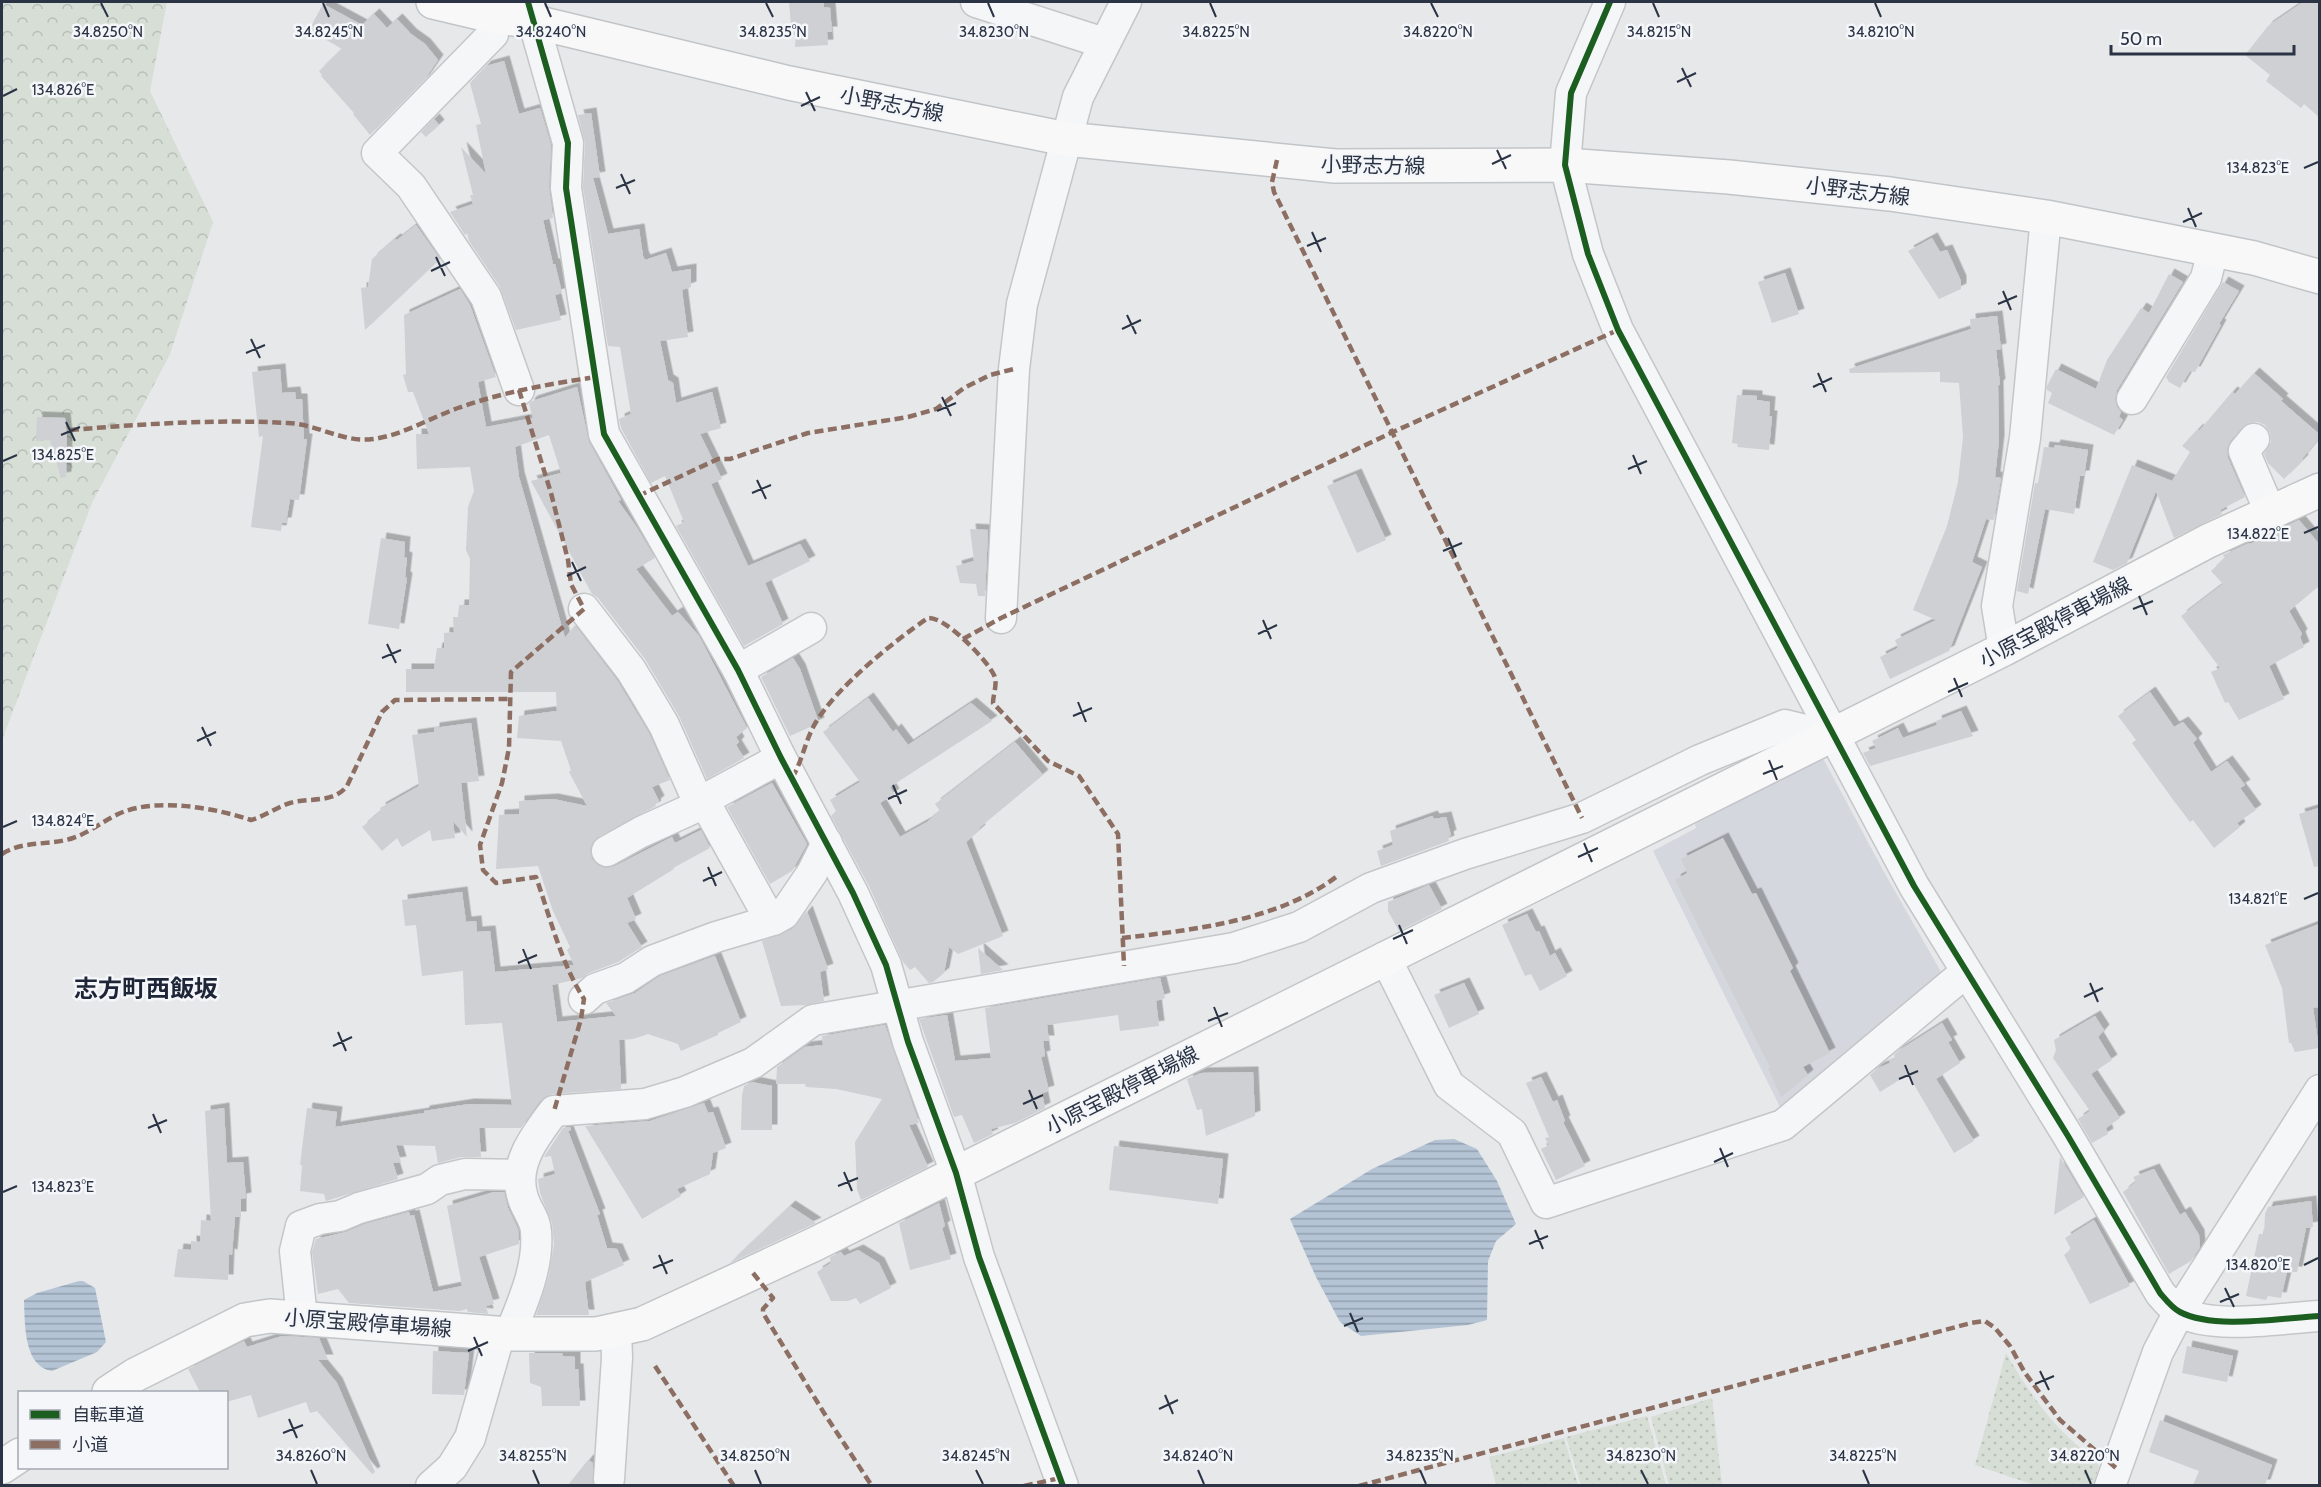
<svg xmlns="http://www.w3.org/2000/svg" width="2321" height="1487" font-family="Cabin,'Noto Sans JP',sans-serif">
  <defs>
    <pattern id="grass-dots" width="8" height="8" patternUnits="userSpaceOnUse" patternTransform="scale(1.5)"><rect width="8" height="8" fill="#d6ded6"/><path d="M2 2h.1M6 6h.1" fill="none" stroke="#b8bfb9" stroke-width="1.8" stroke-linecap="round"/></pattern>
    <pattern id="forest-crowns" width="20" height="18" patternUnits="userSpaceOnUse" patternTransform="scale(1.5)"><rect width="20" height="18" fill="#d6ded6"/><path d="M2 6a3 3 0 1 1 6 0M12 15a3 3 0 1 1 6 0" fill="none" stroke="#b8bfb9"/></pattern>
    <pattern id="water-rules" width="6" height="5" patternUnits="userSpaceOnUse" patternTransform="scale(1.5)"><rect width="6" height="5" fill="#b4c4d5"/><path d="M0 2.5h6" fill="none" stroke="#93a0af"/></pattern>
    <filter id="shadow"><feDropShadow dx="5.5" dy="-5.5" stdDeviation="0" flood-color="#0004"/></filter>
  </defs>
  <rect width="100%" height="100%" fill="#e6e8ea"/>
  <polygon fill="#d4d7dd" points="1819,759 1824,760 1884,872 1944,977 1782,1111 1653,851 1696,828 1695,824"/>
  <g fill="url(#grass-dots)">
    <path d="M2006,1353C2022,1381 2039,1407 2061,1430C2073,1443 2088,1452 2099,1466L2093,1485H2035L1975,1465Z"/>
    <polygon points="1712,1398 1722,1485 1669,1485 1651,1417"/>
    <polygon points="1647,1416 1666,1485 1581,1485 1566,1437"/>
    <polygon points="1564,1438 1578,1485 1496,1485 1489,1457"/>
  </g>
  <polygon fill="url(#forest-crowns)" points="2,2 167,2 150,91 213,222 170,354 92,503 2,740"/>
  <g fill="url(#water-rules)">
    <polygon points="1454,1139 1477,1149 1497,1181 1516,1224 1496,1241 1488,1261 1487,1320 1468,1325 1361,1336 1340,1322 1316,1277 1290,1219 1372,1169 1435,1140"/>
    <path d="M79,1281H83L95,1288L106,1342L97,1352L52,1371C23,1367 25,1322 24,1300L37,1293Z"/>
  </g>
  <g fill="#ced0d3" filter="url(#shadow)">
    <polygon points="789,2 824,2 824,7 830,8 832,32 827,32 828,45 795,47 796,35 792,35"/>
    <polygon points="2303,2 2319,2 2319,117 2304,104 2301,108 2266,81 2270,75 2245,55 2268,26"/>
    <polygon points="323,4 362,25 374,14 387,28 397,19 411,34 425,44 438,60 425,79 370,135 353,114 354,113 321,76 322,75 319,71 342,49 309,30"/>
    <polygon points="504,61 519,114 540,108 551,145 549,187 553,218 543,220 553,264 555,264 562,293 555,295 561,320 516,330 500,287 469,241 467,233 465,235 450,212 473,204 470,195 473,195 461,147 486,174 476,125 481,124 470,83 486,66"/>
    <polygon points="591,113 600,177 593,178 608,234 639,229 643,256 645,260 666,253 672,272 691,269 691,287 682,290 688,337 660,341 668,380 673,383 676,403 712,392 721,428 700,434 722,479 711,484 748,566 800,544 810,561 765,583 783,624 744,646 676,526 684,522 665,476 651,483 621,428 619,419 631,414 620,347 608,346 583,187 585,143 578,115"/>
    <polygon points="434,119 439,125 426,137 421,132"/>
    <polygon points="416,225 440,259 365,330 361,288 368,287 372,259 395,239 397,240"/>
    <polygon points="1932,238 1940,252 1947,250 1961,281 1961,289 1939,299 1908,251"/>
    <polygon points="1785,273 1799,314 1772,323 1758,282"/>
    <polygon points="2169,274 2183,282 2117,390 2115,399 2117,407 2121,412 2119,417 2123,420 2114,435 2048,403 2052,393 2047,390 2047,386 2056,369 2096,389 2107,360 2141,308 2149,313"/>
    <polygon points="2223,282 2239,291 2219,324 2221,325 2195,372 2190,371 2180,388 2169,382 2166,377"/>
    <polygon points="460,289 470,305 496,377 478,382 486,427 533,418 529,404 532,401 577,387 589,442 621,500 618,501 636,526 655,558 636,569 672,616 678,612 699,636 747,728 736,737 739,742 736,745 744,758 707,779 679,716 645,659 598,598 592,594 531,481 561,473 549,435 515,447 519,477 565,638 575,625 617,680 649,733 670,780 652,787 659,801 655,804 656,806 599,836 593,842 590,850 592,859 599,866 606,868 615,866 672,837 675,843 701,830 710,848 673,868 674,869 627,898 636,919 627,923 642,947 618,962 589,973 582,978 552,985 557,1022 616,1016 606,1003 635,993 660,976 715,956 741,1022 718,1033 718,1035 681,1051 678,1044 648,1034 633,1039 619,1040 621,1089 552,1094 540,1101 521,1128 479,1128 481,1157 461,1157 438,1163 435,1146 396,1145 401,1162 393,1163 398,1179 326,1201 324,1194 300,1191 302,1165 300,1165 307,1108 337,1112 335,1127 424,1113 424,1111 469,1104 512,1105 502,1023 465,1025 463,971 422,976 416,925 405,926 402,900 462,892 466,922 476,921 477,932 490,931 495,972 574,965 567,950 570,947 553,911 538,866 496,869 499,815 519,814 519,801 553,799 587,806 569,772 571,770 561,741 517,738 519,716 557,711 556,692 406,692 406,669 434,669 437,648 444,648 444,633 454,632 453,617 458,617 459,605 469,605 470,559 466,550 468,507 474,491 470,467 417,469 416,434 429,434 413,392 408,392 403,375 406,374 404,315"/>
    <polygon points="1997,316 2001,349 1996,350 2000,384 1998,386 1999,440 1995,477 2001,478 1994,520 1986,519 1972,562 1982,567 1949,651 1890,679 1880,657 1898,648 1895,640 1936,620 1913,610 1947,526 1958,482 1963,437 1959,383 1940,382 1940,372 1850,373 1849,369 1971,329 1970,319"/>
    <polygon points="280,369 282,393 295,392 296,399 302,399 304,439 307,439 299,500 290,499 286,523 282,523 281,531 251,527 263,436 259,437 252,372"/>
    <polygon points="2254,373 2283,399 2281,401 2319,434 2319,438 2302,459 2303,460 2284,479 2268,463 2264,454 2271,442 2270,433 2265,425 2258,422 2248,423 2231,440 2227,449 2228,458 2245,497 2220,510 2222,514 2174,538 2156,491 2127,563 2113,570 2093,562 2132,465 2172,481 2190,452 2182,446 2198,429 2199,431 2232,392 2235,394"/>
    <polygon points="1737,395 1757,396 1757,400 1770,402 1769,416 1772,416 1769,450 1737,447 1738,444 1732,443"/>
    <polygon points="37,417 65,418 67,437 66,477 61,478 50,440 36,441"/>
    <polygon points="2055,445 2088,450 2084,476 2080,476 2074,514 2045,509 2028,594 2017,591 2035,483 2038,483 2044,447 2054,448"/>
    <polygon points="1356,474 1386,540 1357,553 1327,486"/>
    <polygon points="2299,520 2319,544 2319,586 2289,611 2302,634 2300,637 2304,647 2269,666 2284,699 2239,720 2228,702 2225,703 2211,672 2220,668 2181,616 2223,584 2211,571 2225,558 2223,555 2249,543 2250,544"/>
    <polygon points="970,529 988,530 985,596 978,596 976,584 960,583 956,566 974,561"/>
    <polygon points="381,538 405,542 404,557 407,558 405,577 407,578 399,629 368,624"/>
    <polygon points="793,658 800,669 819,723 790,736 761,677"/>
    <polygon points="2150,692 2174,727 2183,722 2197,739 2193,743 2211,772 2227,761 2245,785 2240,788 2256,810 2237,823 2240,827 2214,848 2193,820 2190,822 2174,801 2132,743 2136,740 2118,716"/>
    <polygon points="868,698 893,732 896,729 908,745 971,703 992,721 890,787 894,794 880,803 900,837 927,822 940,811 935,804 1015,742 1043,775 979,828 980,830 966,842 1003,936 958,954 949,947 944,973 933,982 929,983 915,967 910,970 903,962 869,886 831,816 836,811 830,800 860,782 823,732"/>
    <polygon points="1961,711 1973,736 1870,766 1863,753 1876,748 1872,741 1898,728 1903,738 1937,725 1936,721"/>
    <polygon points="471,723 479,781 461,783 467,837 453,821 455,838 432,841 430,830 402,847 397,838 382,851 362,827 381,811 380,808 419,786 412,735 434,732 434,728"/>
    <polygon points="772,783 807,844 792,871 770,884 727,807"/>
    <polygon points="2319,808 2319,866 2314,867 2299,814"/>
    <polygon points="1432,816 1434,819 1446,817 1451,835 1448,837 1449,841 1381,866 1377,851 1393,845 1390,831"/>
    <polygon points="1723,838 1752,894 1756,893 1793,968 1790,971 1830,1053 1803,1067 1808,1075 1781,1097 1768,1068 1770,1067 1675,880 1687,873 1681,859"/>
    <polygon points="1429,885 1442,909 1399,931 1388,911 1388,902"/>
    <polygon points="807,911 828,969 820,972 824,1001 805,1005 781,1006 762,941 792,929"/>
    <polygon points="1527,914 1536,932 1539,931 1550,956 1555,953 1567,976 1540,991 1531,974 1525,976 1502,925"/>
    <polygon points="2319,924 2319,1007 2313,1008 2319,1048 2295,1052 2291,1043 2289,1043 2282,988 2265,945"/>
    <polygon points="978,948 1003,970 981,974"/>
    <polygon points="1160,978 1165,998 1156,1001 1159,1026 1120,1031 1118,1015 1047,1025 1049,1041 1043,1041 1045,1056 1041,1057 1049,1091 1042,1093 1045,1108 1015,1123 991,1129 993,1134 974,1143 962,1115 954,1117 919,1019 947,1015 955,1061 991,1058 985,1008"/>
    <polygon points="1464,983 1479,1014 1449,1028 1434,995"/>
    <polygon points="2095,1016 2104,1030 2098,1037 2112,1060 2091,1074 2120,1118 2106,1128 2108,1134 2092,1143 2078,1119 2090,1111 2053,1058 2056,1050 2054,1040"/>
    <polygon points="1942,1023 1952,1040 1948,1042 1960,1063 1936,1079 1974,1141 1954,1153 1909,1076 1907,1078 1906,1076 1880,1092 1870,1075 1878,1068 1890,1063 1889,1060 1895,1057 1894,1055 1898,1051"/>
    <polygon points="885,1025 919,1123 909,1125 928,1167 861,1200 857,1189 855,1142 882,1099 836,1089 806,1087 805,1084 776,1084 777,1067 805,1047 823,1045 822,1036"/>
    <polygon points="1253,1072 1255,1116 1206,1136 1202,1109 1197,1110 1187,1079 1201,1073"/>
    <polygon points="1541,1077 1553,1102 1557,1100 1565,1121 1563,1122 1585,1166 1556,1180 1541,1149 1549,1145 1545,1138 1549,1137 1526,1083"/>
    <polygon points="752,1082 772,1086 772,1130 741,1130 742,1096 744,1086"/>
    <polygon points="704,1103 708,1113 713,1112 726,1148 713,1153 710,1174 677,1189 681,1196 642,1219 585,1126 650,1121"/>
    <polygon points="224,1108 227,1163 243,1162 246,1198 241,1199 241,1217 235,1217 232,1255 229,1254 228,1280 174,1277 178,1249 191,1250 191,1241 200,1242 201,1220 211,1221 205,1111"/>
    <polygon points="570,1127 571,1130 568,1131 600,1214 597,1215 607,1248 617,1249 624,1265 585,1282 589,1315 536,1315 549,1275 554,1244 552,1223 540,1193 538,1179 555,1174 551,1156 544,1157 563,1128"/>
    <polygon points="1114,1146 1223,1159 1218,1204 1109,1190"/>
    <polygon points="2060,1157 2084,1197 2054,1215"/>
    <polygon points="2154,1169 2180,1215 2185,1212 2199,1235 2200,1247 2191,1261 2169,1274 2123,1192 2136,1182 2133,1177"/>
    <polygon points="494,1192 504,1192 508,1208 518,1229 519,1244 479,1257 494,1304 486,1306 488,1314 468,1312 467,1309 460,1311 349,1303 338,1289 318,1294 312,1252 316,1239 346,1232 365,1224 409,1212 410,1216 414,1215 433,1292 462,1286 447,1206"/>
    <polygon points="2311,1201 2313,1227 2306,1228 2297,1272 2287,1272 2281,1298 2268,1296 2266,1300 2246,1296 2259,1234 2264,1234 2265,1214 2268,1207"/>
    <polygon points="939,1203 945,1226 942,1228 951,1259 910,1270 899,1223"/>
    <polygon points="790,1206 816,1223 730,1263"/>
    <polygon points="2094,1220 2130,1286 2090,1304 2064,1255 2071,1249 2065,1238"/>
    <polygon points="858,1250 879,1263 891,1288 860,1304 856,1298 848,1301 831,1301 817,1272 831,1263 830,1257 841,1252 844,1256"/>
    <polygon points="282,1336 319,1338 328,1360 318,1360 337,1383 375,1472 372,1474 317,1411 310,1413 306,1402 258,1418 251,1395 226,1402 226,1392 200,1392 188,1369 244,1341 247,1347"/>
    <polygon points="2187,1346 2233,1356 2227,1382 2182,1373"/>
    <polygon points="433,1351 469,1353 464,1395 432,1394"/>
    <polygon points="529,1353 562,1353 563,1356 575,1357 575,1369 578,1369 580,1406 542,1406 541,1387 530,1383"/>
    <polygon points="2160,1420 2272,1465 2265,1485 2193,1485 2199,1471 2149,1452"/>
    <polygon points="588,1460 593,1463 593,1485 568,1485"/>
  </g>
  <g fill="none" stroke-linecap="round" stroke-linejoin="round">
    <defs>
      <g id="minor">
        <polyline points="528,2 568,143 566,188 604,434 738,670 781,758 853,893 886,965 908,1042 956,1173 979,1257 1063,1486"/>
        <polyline points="976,2 1104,43"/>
        <path d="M1610,2L1571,93L1565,165L1588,254L1618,330L1914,886L2068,1136L2160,1293C2166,1300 2172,1308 2180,1312C2214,1330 2281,1318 2320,1316"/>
        <polyline points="492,16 493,34 377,153 411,186 486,297 519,390"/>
        <polyline points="2132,399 2206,278 2213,250"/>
        <polyline points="2254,439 2244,451 2270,512"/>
        <polyline points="584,609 631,670 645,693 664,725 697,799 709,810 763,907 773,920"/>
        <polyline points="1001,618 1014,369 1022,304 1078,97 1126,2"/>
        <polyline points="2004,649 1997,606 2025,438 2046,217"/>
        <polyline points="738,670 811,628"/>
        <polyline points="607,851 641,832 698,806 709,797 781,758"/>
        <polyline points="1385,957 1449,1085 1512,1133 1546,1203 1783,1125 1966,972"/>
        <polyline points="584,999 595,989 626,978 652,961 716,937 773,920 784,914 812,873 827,843"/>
        <polyline points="302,1318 295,1251 301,1226 320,1219 340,1216 359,1208 427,1189 440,1180 465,1174 519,1175"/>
        <path d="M510,1334C523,1302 539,1266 536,1232C536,1220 526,1209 523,1198C512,1165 535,1136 554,1111L645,1104L685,1092L753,1063L813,1020L1234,948L1299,927L1371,888L1465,854L1582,818L1700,760L1785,725L1830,736"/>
        <polyline points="609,1479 617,1358 616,1330"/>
        <polyline points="431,1486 452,1467 470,1438 500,1333"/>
        <polyline points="2110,1486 2158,1352 2179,1312 2320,1090"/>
      </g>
      <g id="major">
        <polyline points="433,2 492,16 535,22 789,83 1066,139 1335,166 1565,165 1729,177 1890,194 2046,217 2254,258 2320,277"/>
        <polyline points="109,1392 135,1375 245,1320 270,1316 510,1334 596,1334 642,1324 815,1244 2004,649 2208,541 2320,490"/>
        <polyline points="2,1467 20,1455"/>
      </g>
    </defs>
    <use href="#minor" stroke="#c4c6c8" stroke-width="33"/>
    <use href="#major" stroke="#c2c5c8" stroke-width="36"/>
    <use href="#minor" stroke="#f5f6f7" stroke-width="30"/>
    <use href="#major" stroke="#f8f8f8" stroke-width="33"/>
    <g stroke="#8d6e63" stroke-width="4.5" stroke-dasharray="9 4.5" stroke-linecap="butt">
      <polyline points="1277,160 1272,182 1274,192 1582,818"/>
      <path d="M519,390L551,493L568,560L571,584L584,609L511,672L509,748L502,783L480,845L483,870L496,883L536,877C550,917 561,963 584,999L581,1019L554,1111"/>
      <path d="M70,430C142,424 215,419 288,423C317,424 343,443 373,439C403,435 430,418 458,408C503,392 549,384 596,377"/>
      <polyline points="638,496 718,459 730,459 808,433 908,417 936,409 964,388 990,375 1014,369"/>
      <polyline points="963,639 1001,618 1393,432 1618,330"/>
      <path d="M792,778C803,760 805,740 816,722C837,687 894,641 928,618C945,616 987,660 994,675C998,684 993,694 993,703L1048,761L1079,776L1118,834L1124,966"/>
      <path d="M2,854C24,840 49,846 73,838C91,832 105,819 123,812C159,798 215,808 251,820C265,816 277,807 290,803C310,797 333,804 347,786L382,712L395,700L511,699"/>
      <path d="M1122,938C1193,930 1277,921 1336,877"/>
      <polyline points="753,1273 773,1298 763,1309 763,1313 824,1413 872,1486"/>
      <polyline points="655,1366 734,1486"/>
      <polyline points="1024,1486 1060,1478"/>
      <polyline points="1359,1486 1971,1323 1985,1321 1995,1328 2010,1346 2025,1373 2060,1420 2116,1468"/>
    </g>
    <defs>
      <g id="cycleway">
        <polyline points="528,2 568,143 566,188 604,434 738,670 781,758 853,893 886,965 908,1042 956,1173 979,1257 1063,1486"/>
        <path d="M1610,2L1571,93L1565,165L1588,254L1618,330L1914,886L2068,1136L2160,1293C2166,1300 2172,1308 2180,1312C2214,1330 2281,1318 2320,1316"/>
      </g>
    </defs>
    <use href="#cycleway" stroke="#f4f6f9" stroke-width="10"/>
    <use href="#cycleway" stroke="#1b5e20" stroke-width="6"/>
  </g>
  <path fill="none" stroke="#2b3445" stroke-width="2" d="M101,3L108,17M323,3L329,17M545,3L551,17M766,3L773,17M988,3L994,17M1210,3L1216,17M1431,3L1438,17M1653,3L1659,17M1875,3L1881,17M1682,68L1691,87M1677,82L1696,73M806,92L815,111M3,96L17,89M801,106L820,97M1497,150L1506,169M1492,164L1511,155M2304,168L2318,162M621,174L630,194M616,188L635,180M2188,208L2196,227M2183,222L2202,213M1312,232L1321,252M1307,246L1326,238M436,257L445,276M431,271L450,262M2003,291L2011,310M1998,304L2017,296M1127,315L1136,334M1122,329L1141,320M251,339L260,358M246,353L265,345M1818,373L1826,392M1813,387L1832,378M942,397L951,416M937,411L956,403M66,422L75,441M61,435L80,427M1633,455L1641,474M3,461L17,455M1628,469L1647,461M757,480L766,499M752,493L771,485M2304,533L2318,527M1448,538L1456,557M1443,551L1462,543M572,562L581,581M567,576L586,567M2139,596L2147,615M2133,609L2153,601M1263,620L1271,639M1258,634L1277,625M387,644L396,663M382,658L401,650M1954,678L1962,697M1948,692L1968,683M1078,702L1086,722M1073,716L1092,708M202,727L211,746M197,741L216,732M1769,760L1777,780M1763,774L1783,766M893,785L901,804M888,799L907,790M3,827L17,821M1584,843L1592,862M1578,857L1598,848M708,867L716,886M703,881L722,872M2304,899L2318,893M1399,925L1407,944M1393,939L1413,930M523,949L531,969M518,963L537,955M2090,983L2098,1002M2084,997L2103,988M1214,1007L1222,1027M1208,1021L1228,1013M338,1032L346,1051M333,1046L352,1037M1905,1065L1913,1085M1899,1079L1918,1071M1029,1090L1037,1109M1023,1104L1043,1095M153,1114L161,1133M148,1128L167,1120M1720,1148L1728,1167M1714,1162L1733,1153M844,1172L852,1191M838,1186L858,1178M3,1192L17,1186M1535,1230L1543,1249M1529,1244L1548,1236M659,1255L667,1274M2304,1265L2318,1258M653,1268L673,1260M2225,1288L2234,1307M2220,1302L2239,1294M1350,1313L1358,1332M1344,1326L1363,1318M474,1337L482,1356M468,1351L488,1342M2040,1371L2049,1390M2035,1384L2054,1376M1165,1395L1173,1414M1159,1409L1178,1400M289,1419L297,1438M283,1433L303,1425M311,1470L317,1484M533,1470L539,1484M755,1470L761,1484M976,1470L983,1484M1198,1470L1204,1484M1420,1470L1426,1484M1641,1470L1648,1484M1863,1470L1869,1484M2085,1470L2091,1484"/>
  <g text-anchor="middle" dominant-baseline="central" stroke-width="5" stroke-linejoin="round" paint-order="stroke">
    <g font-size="21" fill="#2b3445" stroke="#f4f6f9">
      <text transform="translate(892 104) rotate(11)">小野志方線</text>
      <text transform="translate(1373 165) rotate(1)">小野志方線</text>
      <text transform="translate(1858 191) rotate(7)">小野志方線</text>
      <text transform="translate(2055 622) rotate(-28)">小原宝殿停車場線</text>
      <text transform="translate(1122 1090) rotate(-27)">小原宝殿停車場線</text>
      <text transform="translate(368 1323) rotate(4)">小原宝殿停車場線</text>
    </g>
    <g font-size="24" font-weight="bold" fill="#1d2536" stroke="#f4f6f9">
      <text x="146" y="988">志方町西飯坂</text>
    </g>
  </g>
  <g font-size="15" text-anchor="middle" fill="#2b3445" stroke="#f4f6f9" stroke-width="5" stroke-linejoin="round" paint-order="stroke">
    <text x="1881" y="37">34.8210°N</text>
    <text x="108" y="37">34.8250°N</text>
    <text x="329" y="37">34.8245°N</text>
    <text x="551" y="37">34.8240°N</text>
    <text x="773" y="37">34.8235°N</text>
    <text x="994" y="37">34.8230°N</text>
    <text x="1216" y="37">34.8225°N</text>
    <text x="1438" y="37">34.8220°N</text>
    <text x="1659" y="37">34.8215°N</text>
    <text x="63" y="95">134.826°E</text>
    <text x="2258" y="173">134.823°E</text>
    <text x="63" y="460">134.825°E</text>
    <text x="2258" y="539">134.822°E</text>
    <text x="63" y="826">134.824°E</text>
    <text x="2258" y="904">134.821°E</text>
    <text x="63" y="1192">134.823°E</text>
    <text x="2258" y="1270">134.820°E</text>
    <text x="311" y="1461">34.8260°N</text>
    <text x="533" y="1461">34.8255°N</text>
    <text x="755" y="1461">34.8250°N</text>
    <text x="976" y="1461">34.8245°N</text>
    <text x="1198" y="1461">34.8240°N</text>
    <text x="1420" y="1461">34.8235°N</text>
    <text x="1641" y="1461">34.8230°N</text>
    <text x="1863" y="1461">34.8225°N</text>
    <text x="2085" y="1461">34.8220°N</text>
  </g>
  <rect width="2321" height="1487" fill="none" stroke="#2b3445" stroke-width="6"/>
  <rect x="18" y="1391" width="210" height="78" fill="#f4f6f9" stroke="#a4a8b1" stroke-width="1.5"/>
  <rect x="30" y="1410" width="30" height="9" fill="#1b5e20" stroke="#a4a8b1" stroke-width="1.5"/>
  <text x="72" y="1421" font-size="18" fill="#2b3445">自転車道</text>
  <rect x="30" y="1440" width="30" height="9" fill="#8d6e63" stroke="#a4a8b1" stroke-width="1.5"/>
  <text x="72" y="1451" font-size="18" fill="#2b3445">小道</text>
  <path d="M2111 45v9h183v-9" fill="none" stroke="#2b3445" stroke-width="3"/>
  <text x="2120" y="45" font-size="18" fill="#2b3445" stroke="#f4f6f9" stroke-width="4.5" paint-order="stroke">50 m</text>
</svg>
